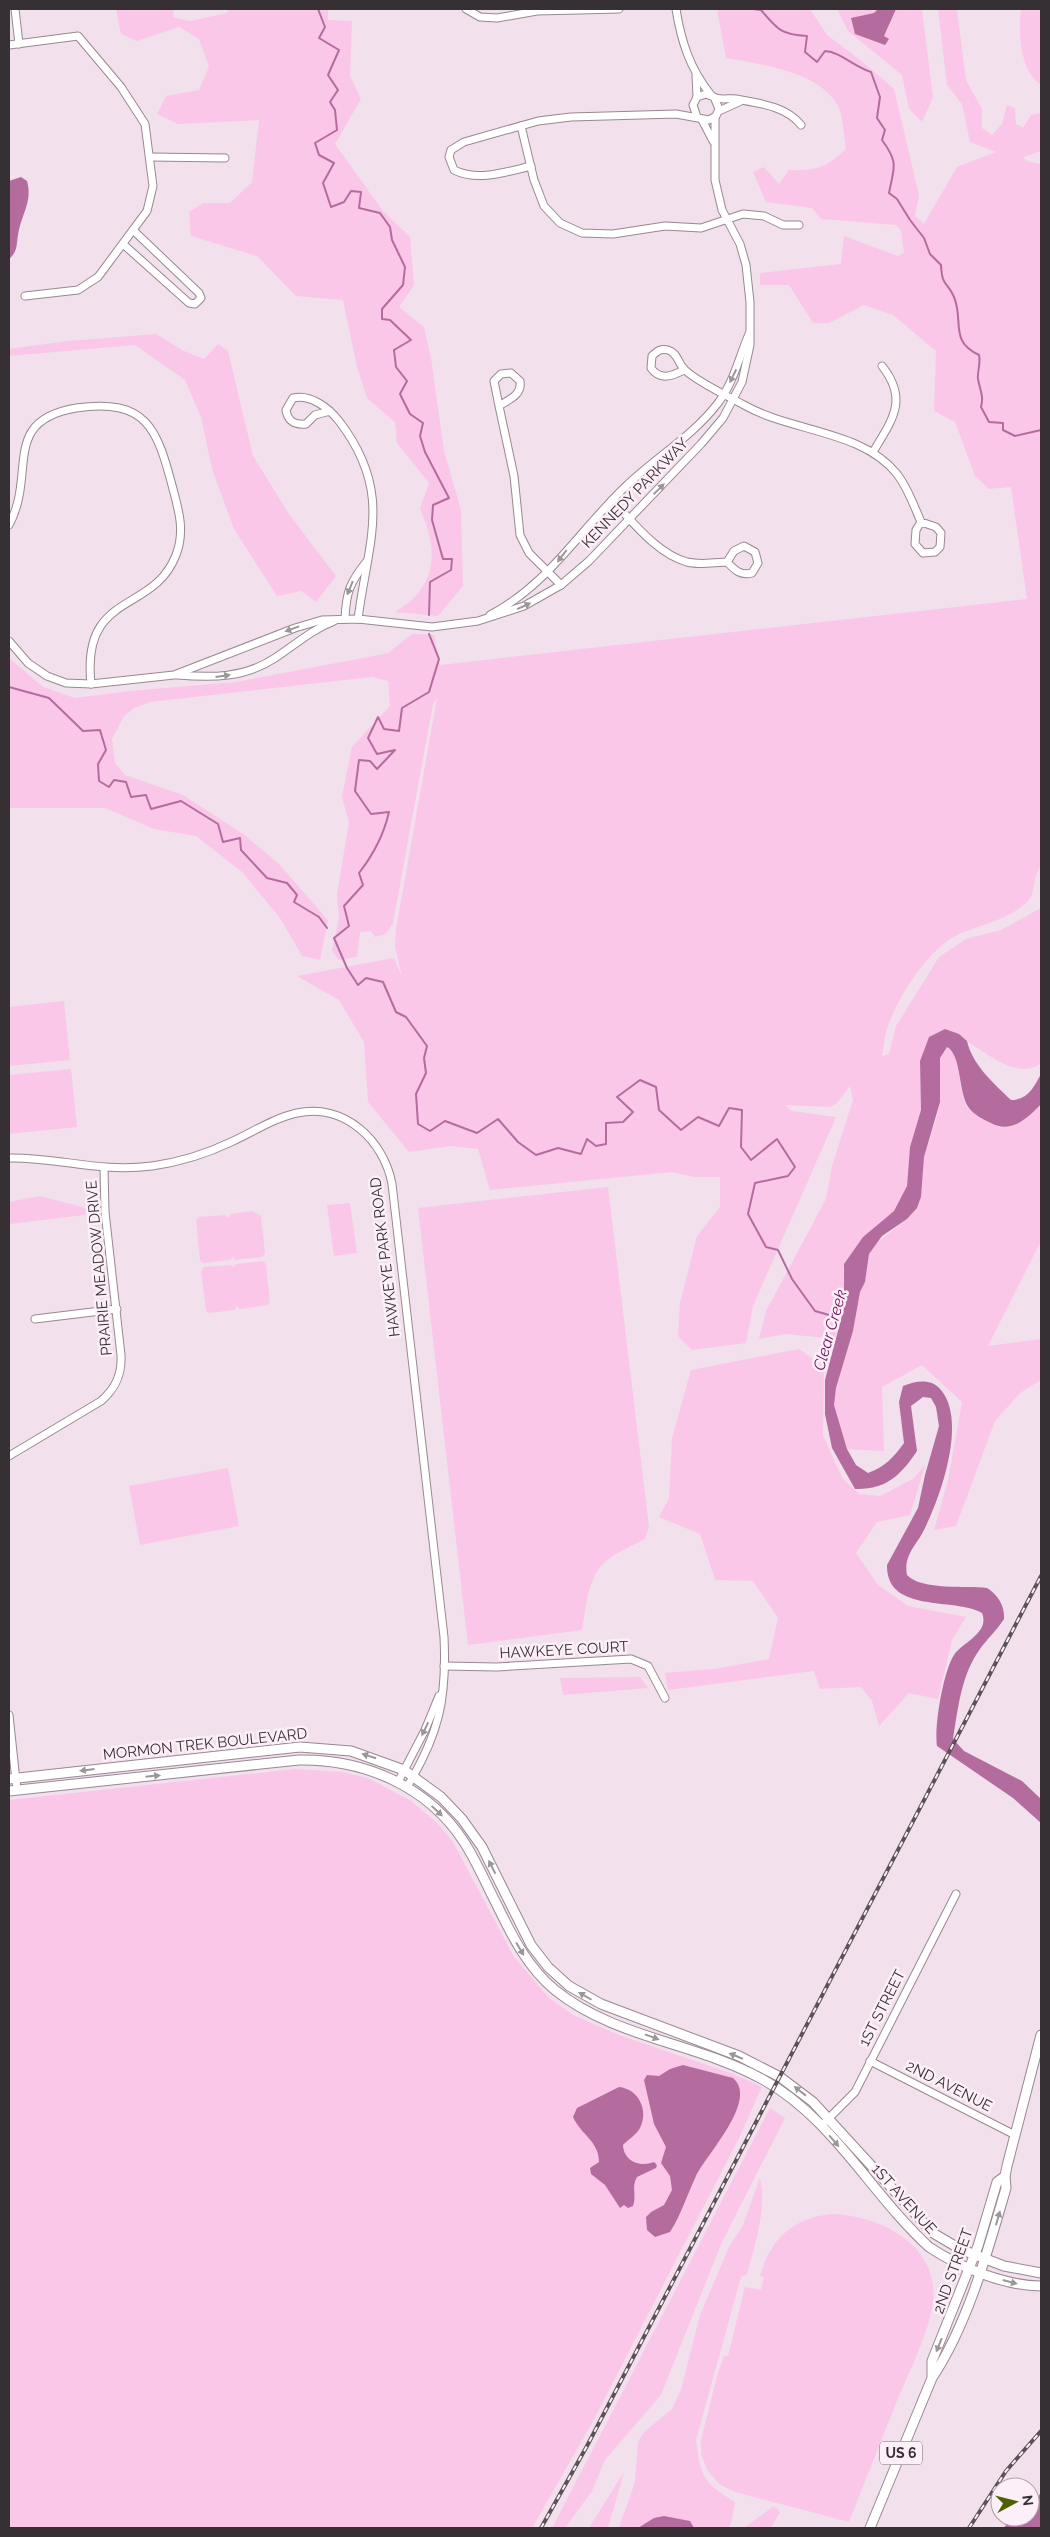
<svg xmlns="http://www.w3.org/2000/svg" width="1050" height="2537" font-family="Raleway,sans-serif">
  <rect width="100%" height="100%" fill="#f2e0ec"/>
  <g fill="#fac7e9">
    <path d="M116,9H174L173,17L190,21L227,13L229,9H328V20L352,21L350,76L361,99L335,144L383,211L410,237L414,285L399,307L424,327L431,358L444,451L461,510L463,586L438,616L395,612C438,587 439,550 420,509L429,483L397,443L395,422L367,398L357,367L343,300L296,296L257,256L191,236L189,212L203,203H230L252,182L259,120L178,124L157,114L166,96L199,90L209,67L199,39L179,27L137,41L121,34Z"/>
    <path d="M717,9H810L827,35L863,62L894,89L919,195L915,216L924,224L957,167L996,152L970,142L962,104L947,85L938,9H957L966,80L982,109V128L992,135L1002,124L1007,105L1015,108L1016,124L1023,128L1031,115L1041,113V151L1024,157L1026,161L1041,164V866C1032,877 1036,893 1028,901C1009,920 983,924 959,934C929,948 899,995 888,1026C884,1036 884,1047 882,1056L889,1054L896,1026L939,957L966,939L1001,930L1041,908V1063C1013,1085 973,1039 945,1029L929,1037L920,1061L921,1110L910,1147L907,1186L894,1211L863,1237L844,1264L843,1272L845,1297L835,1339L786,1334L759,1339L766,1311L826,1199L832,1166L853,1100L850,1086L837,1103L830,1107L785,1105L792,1111L836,1117L753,1306L746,1343L692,1350L678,1336L680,1303L697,1236L720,1207V1177H694L672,1172L490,1190L478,1149L451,1146L409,1152L368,1102L364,1042L339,1000L297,976L394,958L402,977L395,947L396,929L437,698L433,704L393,923L386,934L375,937L371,931L360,932L357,957L339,960L332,951L339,918L337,894L349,822L342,797L352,747L390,706L388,681L372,677L150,702L134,708L124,716L112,739L115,763L125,775L183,795L243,834L278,863L328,920L320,960L302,956L280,918L242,872L196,836L154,829L105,808H9V658L43,687L75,698L130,691L236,682L358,659L388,653L412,634L434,635L440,665L1027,599L1011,487L989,489L975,476L955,422L934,411L936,351L893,315L864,305L829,323H813L789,285H760V273L841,264L844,236L898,256L904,253L901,231L896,225L821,219L812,208L766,202L753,172L764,167L779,184L789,170C815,171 826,168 846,149C844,138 843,112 837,104C817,71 760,64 726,58Z"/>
    <polygon points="837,9 922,9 933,97 922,122 909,109 902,75 848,31"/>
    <path d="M1021,9H1041V85C1020,71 1018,33 1021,9Z"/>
    <polygon points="156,334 184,351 204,359 218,344 228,351 253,456 289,514 336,576 316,602 301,591 277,596 234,529 212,469 201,417 185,380 135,345 9,356 9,349 68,341"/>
    <polygon points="64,1001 70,1060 9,1066 9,1007"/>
    <path d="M947,1047C961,1054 958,1094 968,1108C973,1114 984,1119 991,1123C1011,1134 1028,1118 1041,1104V1241L988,1346L1041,1339V1380L1020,1393L995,1421L956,1526L934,1530L948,1481L962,1402L922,1365L882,1387L884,1451L847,1449L834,1405L836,1388L853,1331L860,1292L865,1282L869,1254L874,1245L907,1219L917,1208L921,1197L924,1157L938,1113L940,1058Z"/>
    <polygon points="71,1069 77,1127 9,1134 9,1075"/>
    <path d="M608,1187L649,1527L645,1539C632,1546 614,1553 604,1563C587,1579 586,1609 582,1630L468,1645L418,1208Z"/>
    <polygon points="40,1196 89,1209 84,1215 9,1224 9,1202"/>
    <polygon points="350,1203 357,1253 334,1256 327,1205"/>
    <polygon points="252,1211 261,1216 265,1253 262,1257 235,1260 233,1257 230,1260 203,1263 200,1260 196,1220 199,1217 225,1215 228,1218 231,1214"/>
    <polygon points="263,1261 266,1264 270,1302 267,1305 240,1309 237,1306 235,1310 209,1313 206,1311 201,1271 204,1267 231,1265 234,1267 236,1264"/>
    <polygon points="799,1349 824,1367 823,1435 842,1478 859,1494 880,1496 913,1479 925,1465 910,1515 877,1522 856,1553 878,1585 908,1606 966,1617 952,1640 938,1699 909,1693 879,1726 872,1701 861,1687 820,1689 814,1671 668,1690 665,1673 714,1669 769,1659 778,1618 753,1581 715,1580 700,1534 659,1517 669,1498 672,1438 691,1370"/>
    <polygon points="228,1468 239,1526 140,1545 129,1486"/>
    <polygon points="640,1677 648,1688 563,1695 560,1678"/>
    <polygon points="295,1769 343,1772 370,1779 411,1801 437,1823 453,1842 514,1957 549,1998 573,2015 619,2035 733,2074 762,2087 739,2138 592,2423 532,2528 9,2528 9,1800"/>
    <polygon points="770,2108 785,2118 722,2242 661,2395 605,2460 592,2491 565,2528 552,2528"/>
    <path d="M760,2178C767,2209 755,2244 747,2274L741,2277L696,2440C701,2478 703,2482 735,2502L731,2524L728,2528H619L635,2482L638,2442L644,2432L672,2409L681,2390L700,2315L729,2247L743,2225Z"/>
    <path d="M833,2214C883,2216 944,2248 932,2308C926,2340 909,2371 897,2401C881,2441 865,2481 849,2522L735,2492L719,2484L708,2471L701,2455V2440L718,2372L724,2356H728L745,2287L761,2290L764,2277L760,2276C770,2239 794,2217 833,2214Z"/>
    <polygon points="624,2472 608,2528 589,2528"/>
    <polygon points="774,2506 780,2512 771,2528 744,2528"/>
  </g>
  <g fill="#b46c9e">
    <polygon points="878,9 896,9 884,36 889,39 885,45 855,34 851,18 874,13"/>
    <path d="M21,177L27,181C33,202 21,214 18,235C16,246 18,251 9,259V181Z"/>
    <path d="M945,1029L959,1034L967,1041C972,1064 994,1084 1011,1100C1028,1100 1034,1087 1041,1074V1104C1028,1118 1011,1134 991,1123C984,1120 973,1114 969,1108C958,1094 962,1055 947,1047L940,1058V1102L924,1157L921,1197L917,1208L907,1219L882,1236L869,1254L865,1282L860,1292L853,1331L836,1388L834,1405L847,1449L856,1465L868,1473C885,1467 894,1457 904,1443L899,1402L903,1386C916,1381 931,1378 941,1390C967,1421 941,1495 925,1528C918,1544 903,1554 907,1575C922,1591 967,1585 987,1588C998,1595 1005,1606 1004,1619C997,1630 987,1639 980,1649C961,1675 958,1709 953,1739L964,1751L1022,1781L1041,1799V1823L1013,1798L937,1746C934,1727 943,1672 954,1655C963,1642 990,1633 982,1613C954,1597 886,1614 887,1565L918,1508L925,1475L939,1426L936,1407L931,1398L923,1397L911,1406L917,1451C901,1475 886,1490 855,1489L832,1448L825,1414V1380L844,1308V1264L863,1237L894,1211L907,1186L910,1147L921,1110L920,1061L929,1037Z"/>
    <path d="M683,2065L733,2078C759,2100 706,2155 696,2176C687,2195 681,2215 670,2232L655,2237L647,2230L646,2217L651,2212L664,2205L672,2190L670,2176L661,2163L666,2147L654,2124L644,2080L647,2075L659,2076L670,2069Z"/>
    <path d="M619,2087C639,2089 649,2111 640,2128C636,2135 629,2139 623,2145C624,2163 642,2167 654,2162L657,2165L656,2168L637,2177C631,2186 637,2196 633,2206L628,2208L624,2205L620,2208L605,2185L591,2174L590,2168L599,2162C599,2141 581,2135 573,2117L577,2108Z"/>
    <polygon points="1041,2493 1041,2528 1003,2528 1016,2517 1030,2517 1030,2504"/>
    <polygon points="664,2516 690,2521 694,2528 638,2528 654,2518"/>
  </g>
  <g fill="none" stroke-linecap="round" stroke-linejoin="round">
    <g stroke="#b46c9e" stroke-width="2">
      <polyline points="318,9 325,27 319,38 339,50 328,75 338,90 330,102 335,110 337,130 315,143 319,155 334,163 323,183 331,207 344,202 351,191 361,192 359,208 380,213 390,227 392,240 405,267 403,285 382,309 382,319 390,320 411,340 394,350 396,367 407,381 400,394 410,414 423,423 420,436 425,452 449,498 433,505 432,520 443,559 452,559 451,570 430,582 429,615"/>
      <path d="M753,9L761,10C777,29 781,35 807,36L805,52L817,62L825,51C841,52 854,67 871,72L880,97L877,118L885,130L882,140C899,163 894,167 889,193L897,199L910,220L924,238L930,254L941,265C942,287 947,281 954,297C964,321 949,341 979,355C981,364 977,372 978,379C980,390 984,396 981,407L989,422L1003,423V430L1015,436L1041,430"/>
      <path d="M429,634L439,659L429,692L402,708L399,731L384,729L378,717L368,738L377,754L395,750L377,769L370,761L359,760L355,791L371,814L389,812C384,834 373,855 359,873L363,885L344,906L349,926L334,938L347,968L358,985L366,978L383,982L396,1012L406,1017L427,1046L424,1058L426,1073L416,1094L418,1124L430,1131L445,1121L477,1133L498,1119L518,1142L536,1155L558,1148L581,1154L587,1139L596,1146L606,1144V1123L623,1122L633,1112L617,1097L640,1080L656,1087L659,1110L681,1130L698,1117L719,1126L729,1108L742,1110L741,1147L751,1160L777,1139L795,1167L788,1176L755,1183L748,1214L766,1247L778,1250L792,1279L815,1311L829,1315L839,1326"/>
      <polyline points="9,687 49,698 83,731 100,730 106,750 98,764 99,781 109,787 114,780 126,782 131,797 146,795 151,809 181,801 218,824 223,842 240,838 241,850 267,878 287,883 297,895 294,902 319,917 327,928"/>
    </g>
    <defs>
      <g id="minor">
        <polyline points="15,9 19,44"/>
        <polyline points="466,9 480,17 497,18 537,11 619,9"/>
        <path d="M676,9C681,41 690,69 711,95"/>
        <polyline points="9,45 78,36 121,87 145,124 153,186 147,211 98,277 78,290 25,296"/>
        <polyline points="696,75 697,97"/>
        <path d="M716,98C723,100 730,98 736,99C758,103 786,106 801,125"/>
        <polyline points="719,111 741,101"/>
        <polyline points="702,120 713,141"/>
        <polyline points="521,126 534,180 544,206 560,223 582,233 613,234 665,226 701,228 743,214 764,216 783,225 799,225"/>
        <polyline points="150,157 225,158"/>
        <path d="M531,166C506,172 478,182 454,170L449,157L451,150L464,142L538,121L571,117L676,114L709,120L716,116L719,109L714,97L706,94L697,97L693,105L697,117"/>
        <polyline points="123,244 189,303 195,304 201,298 199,293 133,230"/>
        <path d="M684,370C672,376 660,381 651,368L652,356C657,351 661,348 668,350C678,353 678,364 685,370C699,383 726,395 744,405C791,432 862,430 897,474C908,488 914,506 921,522L916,530L915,544L923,553L935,552L940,547L941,533L936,527L921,522"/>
        <path d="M499,406L494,381L501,374L511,373L520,381C522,395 510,399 499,406L514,476L520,535L529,553L561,585"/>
        <path d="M330,411L315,415L306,424C295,425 288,422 286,410L293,398C310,394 328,407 339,421C394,493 368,540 358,619"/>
        <path d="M873,452C892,420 909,400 882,366"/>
        <path d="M612,500C632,521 657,554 687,562C700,565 713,563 727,562C735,570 740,576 752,573L758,563L755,552L744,546L734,551L727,562"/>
        <path d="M9,525C37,473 0,421 76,408C147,398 157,428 173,489C179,511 185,532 176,555C153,615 81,590 91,684"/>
        <path d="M490,615C549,584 578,532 625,487C655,458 693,436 718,403C734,382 739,357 749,334"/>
        <path d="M345,619C346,592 350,582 367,561"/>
        <polyline points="9,641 28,663 47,676 66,683 91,684 174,675 295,628 322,620 358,619 432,627 478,621 524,606 561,585 589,561 701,444 723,418 742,382 750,345 750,302 746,265 740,244 722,210 715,180 715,117"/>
        <path d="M177,675C212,678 245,678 275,658C295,645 311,630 334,621"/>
        <path d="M9,1158C58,1157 99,1173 152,1166C180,1162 206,1154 231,1142C253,1132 274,1118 297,1113C344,1103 384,1140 392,1184L444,1637C447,1699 439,1734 407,1787"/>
        <polyline points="35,1319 117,1309"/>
        <path d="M9,1456L101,1401C116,1388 122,1374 121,1355L105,1212L104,1168"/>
        <polyline points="444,1666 497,1667 631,1659 648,1666 665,1698"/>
        <polyline points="9,1715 17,1790"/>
        <polyline points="398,1782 425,1730 439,1696"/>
        <polyline points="870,2061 1015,2135"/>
        <polyline points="826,2121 855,2092 956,1894"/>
      </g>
      <g id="major">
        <polyline points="9,1779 300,1747 351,1751 404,1770 441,1797 462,1819 482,1847 531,1945 548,1967 569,1986 601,2004 739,2056 780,2077 813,2102 933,2233 960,2249 1004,2266 1041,2273"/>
        <path d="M9,1791L299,1760C364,1759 428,1786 464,1842C477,1862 486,1884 497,1905C512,1936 528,1968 555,1990C614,2038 697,2043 762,2079C832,2117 871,2194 929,2247C959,2267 1005,2286 1041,2286"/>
        <polyline points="932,2376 932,2361 978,2246 997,2182 1005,2176"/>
        <path d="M870,2528L932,2378C968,2324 988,2250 1006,2188L1005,2176L1007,2166L1041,2035"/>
      </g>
    </defs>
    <use href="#minor" stroke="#988892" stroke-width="9"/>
    <use href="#major" stroke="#988892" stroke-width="11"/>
    <use href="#minor" stroke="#fff" stroke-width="7"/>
    <use href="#major" stroke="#fff" stroke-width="9"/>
    <defs>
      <g id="rail">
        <polyline points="541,2528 587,2446 1041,1576"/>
        <polyline points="969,2528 1006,2471 1041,2431"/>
      </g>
    </defs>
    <use href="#rail" stroke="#5b5257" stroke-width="4"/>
    <use href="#rail" stroke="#fdeff8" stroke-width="2" stroke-dasharray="5.5" stroke-linecap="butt"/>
  </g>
  <defs><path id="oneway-solid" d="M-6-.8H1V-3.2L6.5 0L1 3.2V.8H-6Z" transform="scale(1.25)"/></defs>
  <g fill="#9a9799">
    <use href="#oneway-solid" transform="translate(733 376) rotate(116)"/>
    <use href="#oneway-solid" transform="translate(659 489) rotate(-44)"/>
    <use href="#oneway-solid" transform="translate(562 556) rotate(128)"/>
    <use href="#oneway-solid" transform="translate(350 588) rotate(112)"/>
    <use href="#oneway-solid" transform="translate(524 606) rotate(-24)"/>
    <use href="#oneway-solid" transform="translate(292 629) rotate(160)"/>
    <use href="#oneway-solid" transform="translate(223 676) rotate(-8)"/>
    <use href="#oneway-solid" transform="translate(425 1729) rotate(116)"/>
    <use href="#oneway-solid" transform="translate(369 1756) rotate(-163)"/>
    <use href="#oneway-solid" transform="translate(87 1770) rotate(173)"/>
    <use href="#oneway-solid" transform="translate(153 1776) rotate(-6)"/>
    <use href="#oneway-solid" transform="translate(437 1811) rotate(43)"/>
    <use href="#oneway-solid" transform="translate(492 1867) rotate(-117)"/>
    <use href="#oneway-solid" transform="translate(520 1949) rotate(59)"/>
    <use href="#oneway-solid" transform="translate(585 1996) rotate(-150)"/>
    <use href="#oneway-solid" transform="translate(652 2037) rotate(20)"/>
    <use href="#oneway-solid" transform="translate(736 2056) rotate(-158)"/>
    <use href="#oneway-solid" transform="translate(800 2091) rotate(-142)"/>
    <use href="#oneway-solid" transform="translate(834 2141) rotate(49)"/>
    <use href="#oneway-solid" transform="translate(998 2218) rotate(-74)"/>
    <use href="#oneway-solid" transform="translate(1010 2282) rotate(15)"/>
    <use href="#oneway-solid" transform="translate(939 2345) rotate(112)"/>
  </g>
  <g text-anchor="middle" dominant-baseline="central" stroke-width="5" stroke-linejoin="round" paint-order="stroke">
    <rect fill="#fdeff8" stroke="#72696e" stroke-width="1" x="880" y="2441.5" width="42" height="23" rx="4"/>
    <g font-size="14" font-weight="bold" fill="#362f33">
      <text x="901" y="2453">US 6</text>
    </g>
    <g font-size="15" fill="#362f33" stroke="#fdeff8">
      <text transform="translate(635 493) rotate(-46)">KENNEDY PARKWAY</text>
      <text transform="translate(385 1257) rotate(-97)">HAWKEYE PARK ROAD</text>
      <text transform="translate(99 1268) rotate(-95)">PRAIRIE MEADOW DRIVE</text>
      <text transform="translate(564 1650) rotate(-3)">HAWKEYE COURT</text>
      <text transform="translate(205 1744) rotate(-6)">MORMON TREK BOULEVARD</text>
      <text transform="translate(882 2008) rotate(-63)">1ST STREET</text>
      <text transform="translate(949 2086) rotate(27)">2ND AVENUE</text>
      <text transform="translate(904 2199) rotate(48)">1ST AVENUE</text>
      <text transform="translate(953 2271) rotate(-70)">2ND STREET</text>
    </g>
    <g font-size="16" font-style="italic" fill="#6a1056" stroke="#fdeff8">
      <text transform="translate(830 1330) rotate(-74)">Clear Creek</text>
    </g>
  </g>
  <rect width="1050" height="2537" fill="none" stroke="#362f33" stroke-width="20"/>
  <g transform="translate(1015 2502) rotate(83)"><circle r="24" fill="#fdeff8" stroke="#ada2a9"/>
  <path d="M0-4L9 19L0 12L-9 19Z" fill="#516003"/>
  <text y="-8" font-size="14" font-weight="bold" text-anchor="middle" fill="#362f33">N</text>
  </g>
</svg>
